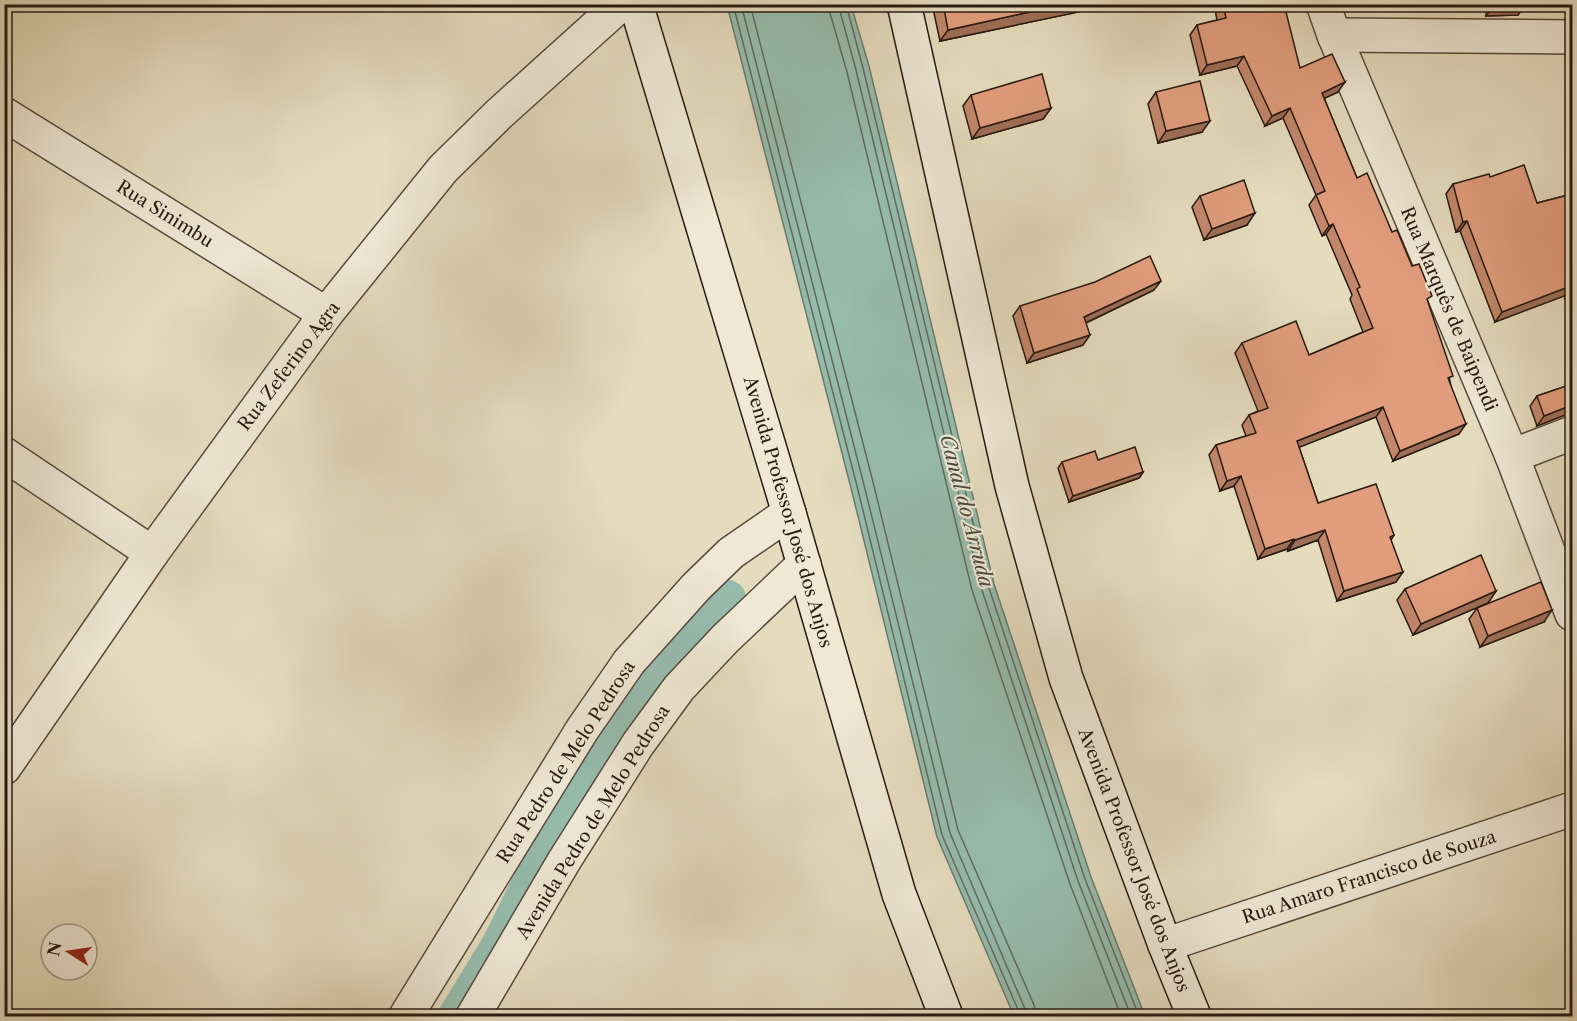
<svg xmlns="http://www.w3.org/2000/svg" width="1577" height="1021" font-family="'Libre Caslon Text',serif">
  <rect width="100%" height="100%" fill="#e5dcbe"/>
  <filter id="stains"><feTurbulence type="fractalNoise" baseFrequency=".00333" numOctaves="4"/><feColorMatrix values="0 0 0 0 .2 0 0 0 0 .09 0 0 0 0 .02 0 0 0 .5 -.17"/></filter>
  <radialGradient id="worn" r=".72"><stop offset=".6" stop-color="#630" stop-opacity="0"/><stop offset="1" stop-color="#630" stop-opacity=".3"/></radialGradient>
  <polygon fill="#96bcad" stroke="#6a7b6f" stroke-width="1.5" points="727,5 851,5 869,66 994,584 1091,877 1145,1016 1014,1016 937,837 852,492"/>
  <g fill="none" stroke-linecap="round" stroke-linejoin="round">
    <g stroke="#606b60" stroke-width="1.5">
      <polyline points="733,4 858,490 942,835 1019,1012 1019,1016"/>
      <polyline points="741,4 865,489 950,833 1025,1009 1027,1016"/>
      <polyline points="750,4 874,486 958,830 1034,1005 1036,1016"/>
      <polyline points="829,4 830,13 847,72 972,590 1070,884 1121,1016"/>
      <polyline points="838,4 856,70 981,587 1078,881 1131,1016"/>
      <polyline points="846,4 863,68 988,585 1085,879 1139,1016"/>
    </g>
    <polyline stroke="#96bcad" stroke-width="36" points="456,1016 500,944 550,841 583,797 629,706 663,654 728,598"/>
    <defs>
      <g id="minor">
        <polyline points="1334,35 1572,37"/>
        <polyline points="4,114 326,314"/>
        <polyline points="4,454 152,553"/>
        <polyline points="1512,456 1572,433"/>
        <polyline points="4,768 152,553 326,314 443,169 499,114 621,4"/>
        <polyline points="1165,945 1572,809"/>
        <polyline points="406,1016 582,730 629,662 696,587 731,553 789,513"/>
        <polyline points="473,1016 564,861 638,744 679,688 725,639 804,564"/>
      </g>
      <polyline id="tertiary" points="1323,4 1334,35 1512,456 1572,614"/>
      <g id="secondary">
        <polyline points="636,4 789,513 899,894 946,1016"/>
        <polyline points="904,4 1012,486 1066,678 1165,945 1194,1016"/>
      </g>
    </defs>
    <use href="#minor" stroke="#584a3d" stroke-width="36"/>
    <use href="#tertiary" stroke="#584a3d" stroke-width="36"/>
    <use href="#secondary" stroke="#291a12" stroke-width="36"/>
    <use href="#minor" stroke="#eee8d5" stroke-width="33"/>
    <use href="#tertiary" stroke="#eee8d5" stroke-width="33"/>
    <use href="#secondary" stroke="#eee8d5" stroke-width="33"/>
  </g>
  <g fill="#c2876b" stroke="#291a12" stroke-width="1.5">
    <polygon points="932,4 1107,4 1107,6 940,41"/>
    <polygon points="1214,4 1272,4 1300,68 1338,92 1324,98 1357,178 1392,232 1428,302 1450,381 1459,434 1393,461 1376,417 1299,447 1318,503 1394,535 1391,540 1396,582 1337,601 1318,540 1288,551 1287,549 1258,559 1234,486 1220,491 1209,455 1216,445 1246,436 1242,425 1249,415 1258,411 1235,353 1242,343 1309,355 1363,332 1350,299 1352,295 1326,234 1322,236 1309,205 1316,195 1283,118 1265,126 1237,66 1200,75 1190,35 1197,25 1217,20"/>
    <polygon points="1486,4 1521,4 1522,9 1518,15 1486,16"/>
    <polygon points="1156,92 1202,132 1158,143 1148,104"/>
    <polygon points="971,95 1051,108 1043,119 972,139 963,106"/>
    <polygon points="1490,177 1537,203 1572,194 1572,296 1565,298 1564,296 1495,322 1460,231 1456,232 1446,194 1453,184"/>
    <polygon points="1200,196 1247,225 1204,240 1192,207"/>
    <polygon points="1154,290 1086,323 1083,345 1027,363 1013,316 1020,306"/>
    <polygon points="1572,384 1572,415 1565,415 1537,426 1530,406 1537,396"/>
    <polygon points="1572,449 1572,473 1569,454"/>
    <polygon points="1062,462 1143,472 1139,478 1069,502 1058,468"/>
    <polygon points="1405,589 1496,591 1488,603 1413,635 1397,600"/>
    <polygon points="1477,608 1544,622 1480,647 1469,619"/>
  </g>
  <g fill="#9e6e57" stroke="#291a12" stroke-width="1.5">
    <polygon points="1066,4 1107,4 1107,6 940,41 948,30"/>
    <polygon points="1522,9 1518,15 1486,16 1490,10"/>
    <polygon points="1244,56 1237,66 1200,75 1207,65"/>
    <polygon points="1345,82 1338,92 1315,103 1322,93"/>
    <polygon points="1051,108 1043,119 972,139 980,128"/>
    <polygon points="1290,108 1283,118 1265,126 1272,116"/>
    <polygon points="1210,121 1202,132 1158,143 1166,131"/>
    <polygon points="1255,213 1247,225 1204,240 1212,229"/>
    <polygon points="1467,221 1460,231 1456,232 1463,222"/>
    <polygon points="1333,224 1326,234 1322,236 1329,226"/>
    <polygon points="1161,281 1154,290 1077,327 1084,317"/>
    <polygon points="1571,286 1564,296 1495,322 1502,312"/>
    <polygon points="1572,288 1572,296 1565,298"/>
    <polygon points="1090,335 1083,345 1027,363 1034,353"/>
    <polygon points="1572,405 1572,415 1565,415 1537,426 1544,416"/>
    <polygon points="1383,407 1376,417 1290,451 1297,441"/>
    <polygon points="1466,424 1459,434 1393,461 1400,451"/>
    <polygon points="1143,472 1139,478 1069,502 1073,496"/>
    <polygon points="1241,476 1234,486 1220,491 1227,481"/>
    <polygon points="1325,530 1318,540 1288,551 1295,540"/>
    <polygon points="1294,539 1287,549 1258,559 1265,549"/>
    <polygon points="1403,572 1396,582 1337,601 1344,591"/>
    <polygon points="1496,591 1488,603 1413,635 1421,624"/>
    <polygon points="1552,610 1544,622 1480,647 1488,636"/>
  </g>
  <g fill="#e19d7c" stroke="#291a12" stroke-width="1.5">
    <polygon points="943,4 1066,4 948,30"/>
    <polygon points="1223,4 1272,4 1273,6 1284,4 1300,68 1332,54 1345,82 1322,93 1357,178 1367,173 1392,232 1397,230 1412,266 1419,264 1432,296 1427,299 1453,376 1448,378 1466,424 1400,451 1383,407 1297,441 1318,503 1376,484 1394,535 1390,537 1403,572 1344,591 1325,530 1295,540 1294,539 1265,549 1241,476 1227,481 1216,445 1256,433 1249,415 1268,408 1242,343 1296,321 1309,355 1373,328 1357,289 1360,287 1333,224 1329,226 1316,195 1325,191 1290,108 1272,116 1244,56 1207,65 1197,25 1226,18"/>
    <polygon points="1490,4 1521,4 1522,9 1490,10"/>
    <polygon points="1042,74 1051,108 980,128 971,95"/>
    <polygon points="1200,81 1210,121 1166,131 1156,92"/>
    <polygon points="1524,165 1537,203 1572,194 1572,288 1571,286 1502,312 1467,221 1463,222 1453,184 1489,174 1490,177"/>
    <polygon points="1244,180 1255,213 1212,229 1200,196"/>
    <polygon points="1150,256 1161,281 1084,317 1090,335 1034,353 1020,306 1095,282"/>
    <polygon points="1572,384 1572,405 1544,416 1537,396"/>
    <polygon points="1135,447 1143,472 1073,496 1062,462 1095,451 1098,460"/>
    <polygon points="1481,555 1496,591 1421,624 1405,589"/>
    <polygon points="1541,582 1552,610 1488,636 1477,608"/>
  </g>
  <g text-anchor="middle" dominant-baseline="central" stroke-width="4.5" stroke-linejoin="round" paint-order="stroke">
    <g font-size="18" fill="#291a12" stroke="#eee8d5">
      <text transform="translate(165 214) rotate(32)">Rua Sinimbu</text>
      <text transform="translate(1449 309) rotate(67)">Rua Marquês de Baipendi</text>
      <text transform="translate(289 366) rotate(-53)">Rua Zeferino Agra</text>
      <text transform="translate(788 512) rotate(74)">Avenida Professor José dos Anjos</text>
      <text transform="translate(566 762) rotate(-57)">Rua Pedro de Melo Pedrosa</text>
      <text transform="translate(593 822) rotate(-58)">Avenida Pedro de Melo Pedrosa</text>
      <text transform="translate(1134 860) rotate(69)">Avenida Professor José dos Anjos</text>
      <text transform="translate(1369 877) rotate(-18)">Rua Amaro Francisco de Souza</text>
    </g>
    <g font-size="20" font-style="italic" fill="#4a4b40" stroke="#eee8d5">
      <text transform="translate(967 511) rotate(75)">Canal do Arruda</text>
    </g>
  </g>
  <rect width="1577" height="1021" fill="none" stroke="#e5dcbe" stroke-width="24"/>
  <rect x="6" y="6" width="1565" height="1009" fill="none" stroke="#291a12" stroke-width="3"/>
  <rect x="12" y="12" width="1553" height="997" fill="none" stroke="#291a12" stroke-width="1.5"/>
  <g transform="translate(69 952) rotate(282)"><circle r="28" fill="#eee8d5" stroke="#9f9687" stroke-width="1.5"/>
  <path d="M0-4.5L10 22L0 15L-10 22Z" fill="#8f2418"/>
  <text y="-9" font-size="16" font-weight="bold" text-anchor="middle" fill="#291a12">N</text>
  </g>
  <rect width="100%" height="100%" filter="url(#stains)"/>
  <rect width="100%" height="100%" fill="url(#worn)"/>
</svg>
